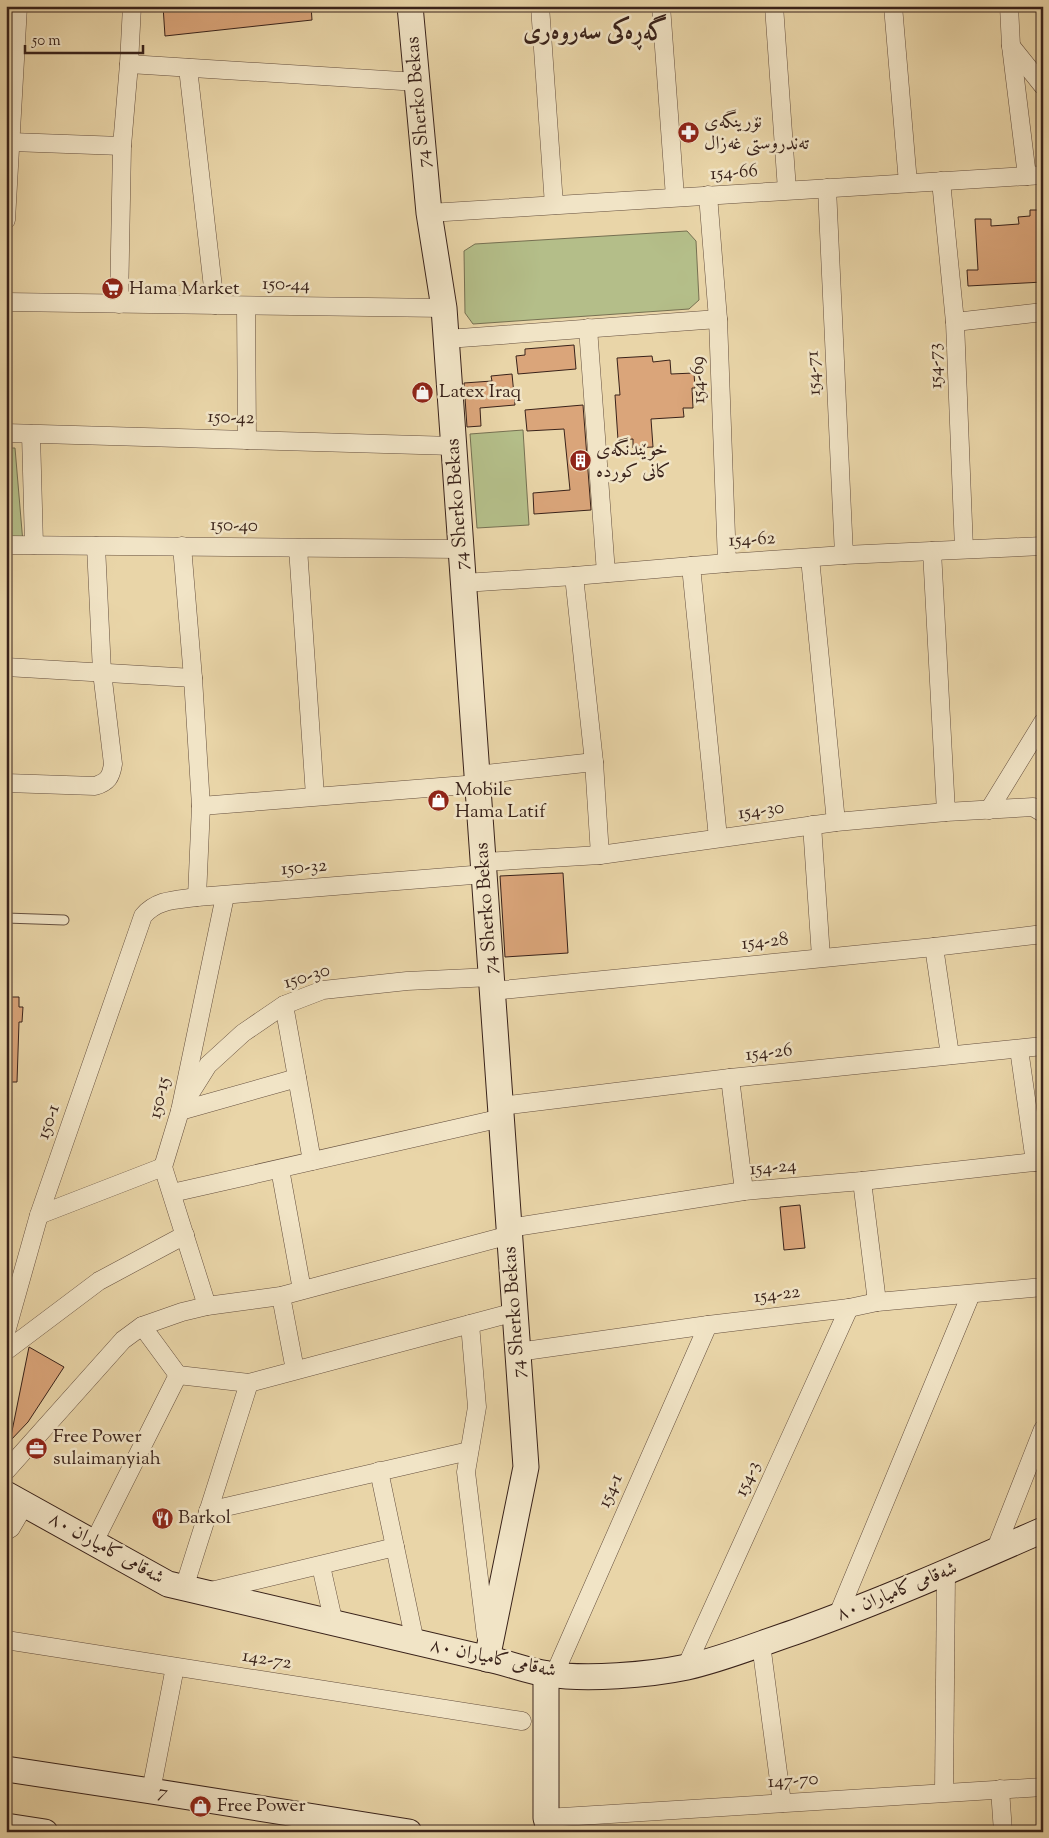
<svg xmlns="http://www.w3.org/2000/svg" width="1049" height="1838" font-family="'Sorts Mill Goudy',Amiri,serif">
  <rect width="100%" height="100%" fill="#e9d5a8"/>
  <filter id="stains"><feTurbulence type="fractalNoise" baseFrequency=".004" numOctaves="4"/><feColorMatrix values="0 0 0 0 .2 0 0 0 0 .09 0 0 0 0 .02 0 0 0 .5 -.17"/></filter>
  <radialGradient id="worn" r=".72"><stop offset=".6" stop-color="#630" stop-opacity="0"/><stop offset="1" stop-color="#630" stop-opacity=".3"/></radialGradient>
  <g fill="#b4be89" stroke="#767052">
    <polygon points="687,231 696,241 699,300 689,309 473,324 465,313 464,251 475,244"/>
    <polygon points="523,430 529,525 477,528 470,434"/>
    <polygon points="6,448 15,448 23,543 6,542"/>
  </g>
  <g fill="#daa57a" stroke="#39221a">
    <polygon points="163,6 311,6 312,20 165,36"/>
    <polygon points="1030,210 1043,210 1043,282 968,286 967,270 978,270 975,219 991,219 991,226 1019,224 1018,217 1030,216"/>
    <polygon points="574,345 576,369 518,374 516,356 525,355 525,349"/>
    <polygon points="652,356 653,362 670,360 671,374 694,373 695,388 692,388 693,408 683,408 684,417 651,419 653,447 633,448 633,439 618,440 615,395 620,395 617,358"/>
    <polygon points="512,374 515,405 480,408 481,426 467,427 464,383 492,381 491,376"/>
    <polygon points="583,405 591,510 534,514 533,493 570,490 564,429 527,431 525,410"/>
    <polygon points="563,873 568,953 505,957 500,876"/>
    <polygon points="6,997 19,997 19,1007 23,1007 22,1022 19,1022 17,1082 6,1082"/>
    <polygon points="800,1205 805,1248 784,1250 780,1207"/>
    <polygon points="29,1347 64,1367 28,1422 10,1441"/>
  </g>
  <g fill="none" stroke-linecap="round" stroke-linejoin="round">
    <defs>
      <polyline id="lane" points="6,918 64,920"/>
      <g id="street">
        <polyline points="540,6 554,205"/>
        <polyline points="661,6 675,197"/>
        <polyline points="774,6 787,190"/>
        <polyline points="893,6 908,183"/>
        <polyline points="1009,6 1011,46 1027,176"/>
        <polyline points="1011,46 1043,86"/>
        <polyline points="129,64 418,82"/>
        <polyline points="188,68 215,305"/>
        <polyline points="11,142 122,146"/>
        <polyline points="941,181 955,322 964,549"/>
        <polyline points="827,188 844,555"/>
        <polyline points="708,195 718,319 727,563"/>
        <polyline points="429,213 1043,175"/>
        <polyline points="6,220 18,6"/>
        <polyline points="6,302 444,308"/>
        <polyline points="119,304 122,146 129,64 132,6"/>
        <polyline points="246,306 247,440"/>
        <polyline points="955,322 1043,312"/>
        <polyline points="588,328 606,573"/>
        <polyline points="447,339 718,319"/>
        <polyline points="6,433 454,446"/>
        <polyline points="31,434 34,545"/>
        <polyline points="6,545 461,549"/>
        <polyline points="182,546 193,678 201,806 197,897"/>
        <polyline points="298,548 315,796"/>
        <polyline points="932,551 946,812"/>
        <polyline points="810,558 836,822"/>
        <polyline points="691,566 718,838"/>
        <polyline points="574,576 594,762 600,855"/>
        <polyline points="464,583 574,576 727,563 844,555 1043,546"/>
        <polyline points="6,667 193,678"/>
        <polyline points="477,775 594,762"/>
        <path d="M6,783L95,786C108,782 111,777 113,764L102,672L96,546"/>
        <polyline points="201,806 478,784"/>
        <polyline points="989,810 1043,722"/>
        <polyline points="812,825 821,957"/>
        <polyline points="484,862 600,855 836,822 946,812 1033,807 1043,813"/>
        <polyline points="934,947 950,1055"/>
        <polyline points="492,991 934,947 1043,934"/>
        <polyline points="284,1005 312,1161"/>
        <polyline points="1019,1049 1035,1162"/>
        <polyline points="730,1078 744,1191"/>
        <polyline points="186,1100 208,1065 243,1033 284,1005 323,990 407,981 492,977"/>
        <polyline points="501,1106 730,1078 1043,1046"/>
        <polyline points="180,1111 297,1078"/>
        <polyline points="280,1169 302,1290"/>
        <polyline points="862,1181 877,1302"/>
        <polyline points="172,1193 502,1118"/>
        <polyline points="39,1215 163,1167"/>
        <polyline points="509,1228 744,1191 862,1181 1043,1161"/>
        <polyline points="281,1296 295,1370"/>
        <polyline points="207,1306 163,1167 180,1111 225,896"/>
        <polyline points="470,1324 477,1407 466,1472 486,1636"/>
        <polyline points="142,1326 178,1375"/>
        <path d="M6,1332L39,1215L143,916C157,899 177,900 197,897L485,874"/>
        <polyline points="6,1351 99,1281 185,1235"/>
        <polyline points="518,1352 708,1325 849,1308 877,1302 1043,1287"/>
        <polyline points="178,1375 249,1383 515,1312"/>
        <polyline points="6,1471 123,1340 142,1326 182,1312 207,1306 281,1296 510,1235"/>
        <polyline points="379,1471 415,1642"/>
        <polyline points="208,1511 469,1451"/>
        <polyline points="6,1531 11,1528 25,1504"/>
        <polyline points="94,1542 178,1375"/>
        <polyline points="995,1551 1043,1429"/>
        <polyline points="321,1566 334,1624"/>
        <polyline points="184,1588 249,1383"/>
        <polyline points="211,1591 395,1547"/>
        <polyline points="837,1617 971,1294"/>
        <polyline points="6,1640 522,1721"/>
        <polyline points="761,1644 782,1803"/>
        <polyline points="686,1667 849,1308"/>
        <polyline points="554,1675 708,1325"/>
        <polyline points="1000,1789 1003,1832"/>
        <polyline points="151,1791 175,1667"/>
        <polyline points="944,1792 946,1573"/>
        <polyline points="546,1818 1043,1787"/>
      </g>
      <g id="secondary">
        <polyline points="410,6 429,213 444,308 526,1467 487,1659"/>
        <path d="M6,1494L168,1584L497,1661C513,1665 531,1672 548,1674C586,1680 649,1675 687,1667C723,1659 759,1644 795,1632C879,1602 961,1566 1043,1530"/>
        <polyline points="546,1674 546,1818 550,1832"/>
        <polyline points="6,1769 151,1791 409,1832"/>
        <polyline points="6,1826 45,1832"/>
      </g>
    </defs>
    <use href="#lane" stroke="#654f3e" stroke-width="11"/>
    <use href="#street" stroke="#654f3e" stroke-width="19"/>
    <use href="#secondary" stroke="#39221a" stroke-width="27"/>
    <use href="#lane" stroke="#f1e4c6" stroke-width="9"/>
    <use href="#street" stroke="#f1e4c6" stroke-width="18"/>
    <use href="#secondary" stroke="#f1e4c6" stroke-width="25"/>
  </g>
  <defs>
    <symbol id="pharmacy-disc" viewBox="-11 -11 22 22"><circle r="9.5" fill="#8f2418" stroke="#f1e4c6"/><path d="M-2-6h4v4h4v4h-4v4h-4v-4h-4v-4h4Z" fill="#fff"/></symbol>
    <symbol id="supermarket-disc" viewBox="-11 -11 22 22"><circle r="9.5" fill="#8f2418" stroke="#f1e4c6"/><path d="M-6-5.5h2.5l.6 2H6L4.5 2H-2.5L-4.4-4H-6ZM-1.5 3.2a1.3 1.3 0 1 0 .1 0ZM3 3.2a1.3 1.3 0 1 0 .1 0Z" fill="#fff"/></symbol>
    <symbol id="shop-disc" viewBox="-11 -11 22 22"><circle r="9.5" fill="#8f2418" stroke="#f1e4c6"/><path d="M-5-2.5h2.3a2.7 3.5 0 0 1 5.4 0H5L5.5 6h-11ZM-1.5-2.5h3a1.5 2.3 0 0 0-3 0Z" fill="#fff"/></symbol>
    <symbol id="building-disc" viewBox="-11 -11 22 22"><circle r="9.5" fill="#8f2418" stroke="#f1e4c6"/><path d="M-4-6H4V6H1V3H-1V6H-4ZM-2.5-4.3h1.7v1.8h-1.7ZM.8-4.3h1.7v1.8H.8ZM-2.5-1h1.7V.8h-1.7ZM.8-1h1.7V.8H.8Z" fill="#fff"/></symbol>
    <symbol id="office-disc" viewBox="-11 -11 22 22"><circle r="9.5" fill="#8f2418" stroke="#f1e4c6"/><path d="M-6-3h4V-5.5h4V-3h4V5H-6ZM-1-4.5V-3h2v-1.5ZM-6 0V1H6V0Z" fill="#fff"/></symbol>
    <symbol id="restaurant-disc" viewBox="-11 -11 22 22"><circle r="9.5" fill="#8f2418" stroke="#f1e4c6"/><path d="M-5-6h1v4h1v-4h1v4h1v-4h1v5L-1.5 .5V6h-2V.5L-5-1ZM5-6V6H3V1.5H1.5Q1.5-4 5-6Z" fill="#fff"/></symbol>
  </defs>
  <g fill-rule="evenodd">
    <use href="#pharmacy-disc" x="676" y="120" width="25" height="25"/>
    <use href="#supermarket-disc" x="100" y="276" width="25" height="25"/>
    <use href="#shop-disc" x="410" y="380" width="25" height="25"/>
    <use href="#building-disc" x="568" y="448" width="25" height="25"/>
    <use href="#shop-disc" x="426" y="788" width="25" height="25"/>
    <use href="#office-disc" x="24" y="1436" width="25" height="25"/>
    <use href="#restaurant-disc" x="150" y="1506" width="25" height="25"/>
    <use href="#shop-disc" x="188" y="1794" width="25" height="25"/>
  </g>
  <g text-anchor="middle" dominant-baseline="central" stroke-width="5" stroke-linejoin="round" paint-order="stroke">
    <g font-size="19" fill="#39221a" stroke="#f1e4c6">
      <text transform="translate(419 102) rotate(-95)">74 Sherko Bekas</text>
      <text transform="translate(734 173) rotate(-4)">154-66</text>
      <text transform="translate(286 285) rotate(1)">150-44</text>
      <text transform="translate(936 366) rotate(-92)">154-73</text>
      <text transform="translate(814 373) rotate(-93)">154-71</text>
      <text transform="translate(699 380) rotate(-92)">154-69</text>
      <text transform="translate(231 418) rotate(2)">150-42</text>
      <text transform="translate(458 504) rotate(-94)">74 Sherko Bekas</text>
      <text transform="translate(234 526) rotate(1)">150-40</text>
      <text transform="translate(752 540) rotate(-3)">154-62</text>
      <text transform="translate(761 811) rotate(-8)">154-30</text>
      <text transform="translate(304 868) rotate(-5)">150-32</text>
      <text transform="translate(487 908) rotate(-94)">74 Sherko Bekas</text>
      <text transform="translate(765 942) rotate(-6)">154-28</text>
      <text transform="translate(307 977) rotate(-17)">150-30</text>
      <text transform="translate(769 1053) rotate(-6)">154-26</text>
      <text transform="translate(160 1098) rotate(-77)">150-15</text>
      <text transform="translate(49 1122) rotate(-71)">150-1</text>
      <text transform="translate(773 1168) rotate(-5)">154-24</text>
      <text transform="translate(777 1295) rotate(-7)">154-22</text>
      <text transform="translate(515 1312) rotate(-94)">74 Sherko Bekas</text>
      <text transform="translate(748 1479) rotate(-66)">154-3</text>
      <text transform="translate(611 1491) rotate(-66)">154-1</text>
      <text transform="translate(106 1549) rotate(29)">شەقامی کامیاران ٨٠</text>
      <text transform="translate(897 1592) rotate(-22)">شەقامی کامیاران ٨٠</text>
      <text transform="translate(493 1659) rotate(12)">شەقامی کامیاران ٨٠</text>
      <text transform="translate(267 1660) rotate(9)">142-72</text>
      <text transform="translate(793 1781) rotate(-4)">147-70</text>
      <text transform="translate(163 1793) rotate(9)">7</text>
    </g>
    <g font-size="19" fill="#39221a" stroke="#f1e4c6" text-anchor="start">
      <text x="704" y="122">نۆرینگەی<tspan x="704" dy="22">تەندروستی غەزال</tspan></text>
      <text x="129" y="289">Hama Market</text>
      <text x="439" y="392">Latex Iraq</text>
      <text x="596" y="450">خوێندنگەی<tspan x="596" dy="22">کانی کوردە</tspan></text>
      <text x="455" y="790">Mobile<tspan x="455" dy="22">Hama Latif</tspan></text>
      <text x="53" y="1437">Free Power<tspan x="53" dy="22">sulaimanyiah</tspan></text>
      <text x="178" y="1518">Barkol</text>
      <text x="217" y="1806">Free Power</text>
    </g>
    <g font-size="24" font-weight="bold" fill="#39221a" stroke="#f1e4c6">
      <text x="595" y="33">گەڕەکی سەروەری</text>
    </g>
  </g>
  <rect width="1049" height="1838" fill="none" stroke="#e9d5a8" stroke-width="25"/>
  <rect x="8" y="8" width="1034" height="1823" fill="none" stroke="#39221a" stroke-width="2.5"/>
  <rect x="12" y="12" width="1024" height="1813" fill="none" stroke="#39221a"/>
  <path d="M25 45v8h118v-8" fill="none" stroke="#39221a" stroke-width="2.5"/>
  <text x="32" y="45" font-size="15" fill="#39221a" stroke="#f1e4c6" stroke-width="4" paint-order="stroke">50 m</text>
  <rect width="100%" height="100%" filter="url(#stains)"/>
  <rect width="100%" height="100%" fill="url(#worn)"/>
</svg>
